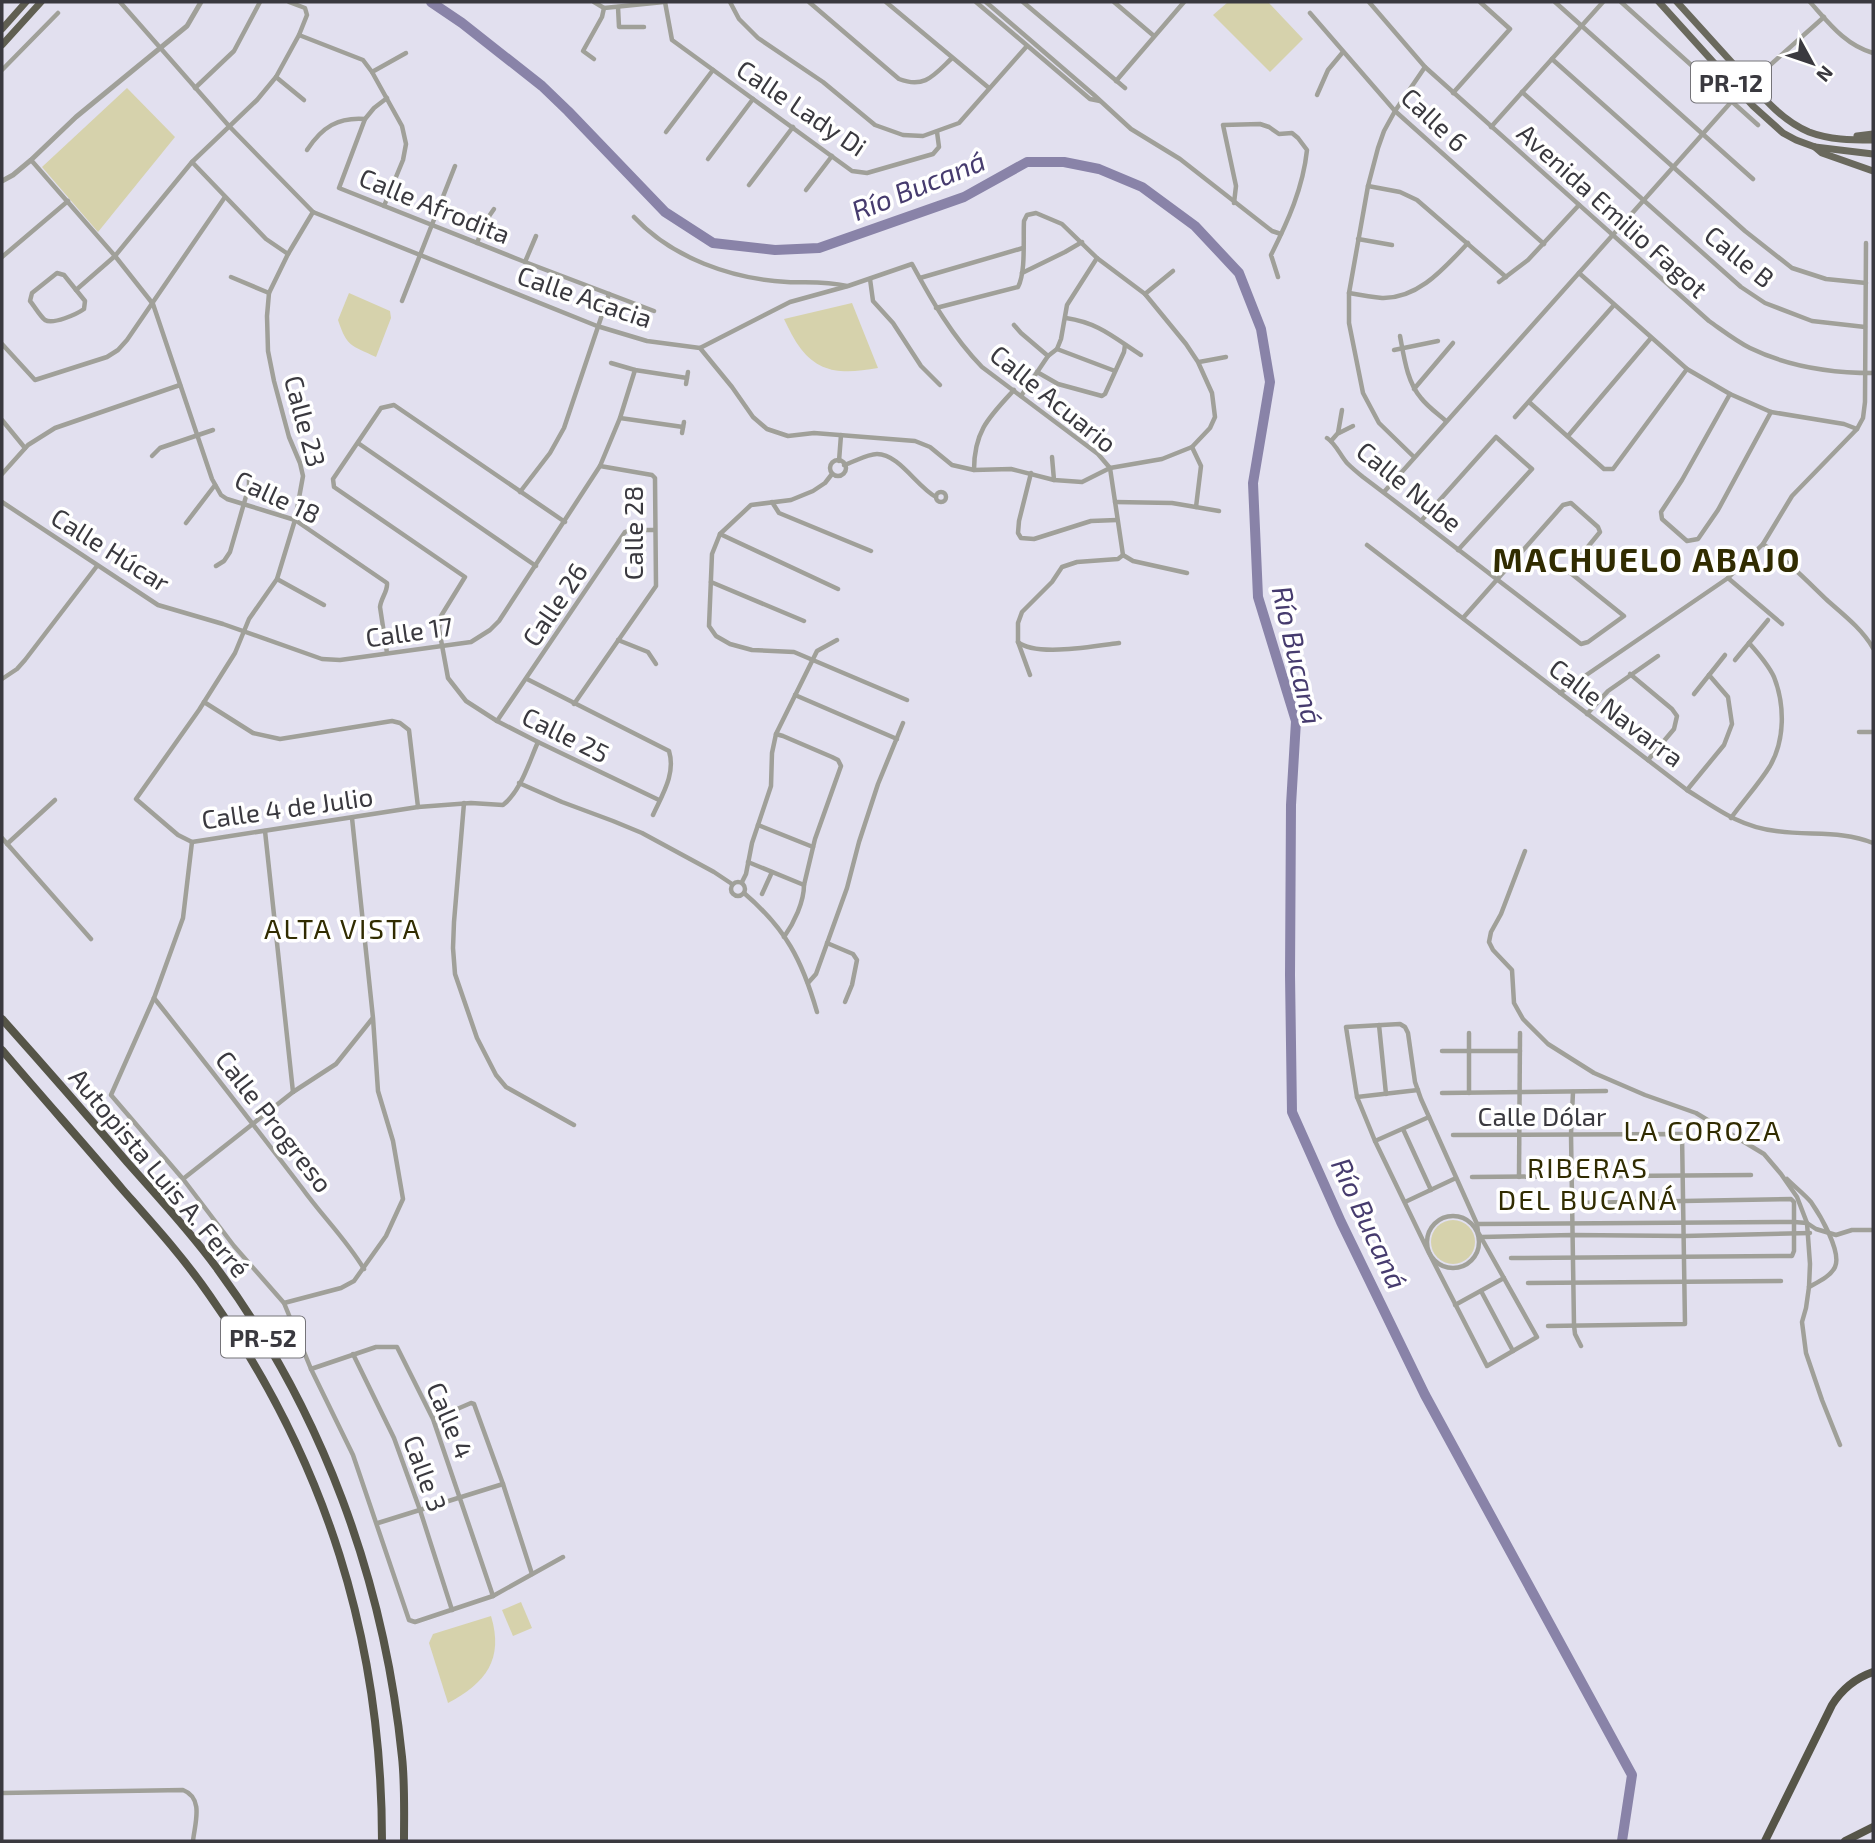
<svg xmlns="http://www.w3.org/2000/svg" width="1875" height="1843" font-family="'Exo 2',sans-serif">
  <rect width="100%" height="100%" fill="#e2e0ef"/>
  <g fill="#d6d2ac">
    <polygon points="1228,2 1268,2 1303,39 1270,72 1213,15"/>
    <polygon points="127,88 175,137 98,232 42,167"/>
    <path d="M349,293L390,311L391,318L376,357C351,345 347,347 338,320Z"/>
    <path d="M852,303L878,368C848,373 822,376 801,349C794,340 789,329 784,319Z"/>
    <circle cx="1453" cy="1242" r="22"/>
    <polygon points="521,1602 532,1628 513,1636 502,1610"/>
    <path d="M491,1616C504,1659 486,1683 448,1703L429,1643L433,1634Z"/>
  </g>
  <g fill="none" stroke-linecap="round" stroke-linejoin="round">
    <polyline stroke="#8983a8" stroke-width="10" points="431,2 462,23 542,86 568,111 665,212 713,243 775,250 819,248 964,197 1027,162 1064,162 1099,169 1142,187 1195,226 1239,273 1261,329 1270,382 1253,483 1258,597 1296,721 1291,805 1290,975 1292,1112 1341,1222 1425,1395 1632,1775 1622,1841"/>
    <g stroke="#a0a099" stroke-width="4.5">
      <path d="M120,2L229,126L313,212L597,326L647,341L700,348L732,387L753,417L767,429L788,436L814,433L915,441L930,447L952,465L974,470L1011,469L1054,480L1082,482L1110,468L1162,459L1192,447L1210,428L1215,417L1212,393L1198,362L1186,344L1145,294L1097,258L1062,224L1036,213L1027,215L1024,221C1023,239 1026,272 1018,287L936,308"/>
      <polyline points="594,2 604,8 664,2"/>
      <polyline points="665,2 672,40 852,171 867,173 933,154 939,147 937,132"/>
      <polyline points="730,2 739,19 758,38 823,82 875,125 903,135 923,136 959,123 1027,46"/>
      <path d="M809,2L899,79C925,89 934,75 952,58"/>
      <polyline points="886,2 989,88"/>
      <polyline points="976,2 1090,99 1100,101"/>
      <polyline points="986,2 1094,95 1131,129 1180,159 1272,231 1281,234"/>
      <polyline points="1023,2 1125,88"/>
      <polyline points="1114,2 1154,36"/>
      <path d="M1369,2L1425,67L1709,321C1722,330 1736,341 1750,348C1789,367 1831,373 1873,373"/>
      <polyline points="1555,2 1753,179"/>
      <polyline points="1621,2 1758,125"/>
      <path d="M1810,2C1829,23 1845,45 1873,53"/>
      <polyline points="618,7 619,27 644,27"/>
      <polyline points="1310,13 1395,111 1544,244"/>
      <polyline points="299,35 363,60 372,72 402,126 406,144 403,160 384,206"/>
      <polyline points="594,59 583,51 602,17 604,8"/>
      <polyline points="1552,59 1745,231 1792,268 1826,279 1866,283"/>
      <polyline points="2,70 58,13"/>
      <polyline points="372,72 406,53"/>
      <polyline points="1759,75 1824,17"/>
      <polyline points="276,77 304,100"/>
      <polyline points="1116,81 1184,2"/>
      <polyline points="195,88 234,51 260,2"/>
      <polyline points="1522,92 1741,287 1765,303 1812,321 1865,327"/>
      <polyline points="1453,93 1510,29 1480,2"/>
      <polyline points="1317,95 1328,70 1343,52"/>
      <polyline points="387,98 374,108 365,119 339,188 525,262 654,311"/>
      <polyline points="1491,127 1603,2"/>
      <polyline points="666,132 713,70"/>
      <path d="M307,150C322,127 338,117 365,119"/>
      <polyline points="708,159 753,99"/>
      <path d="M31,160L115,256L153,304L212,479L221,495L227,499L295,520L387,583C388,591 381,598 380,607L387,653"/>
      <polyline points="192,162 266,239 288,254"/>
      <polyline points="749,185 793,127"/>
      <polyline points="1368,186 1400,192 1417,200 1506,277"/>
      <polyline points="806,190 832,156"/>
      <path d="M1234,203L1236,186L1223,125L1260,124L1269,127L1279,134L1292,133L1298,138L1307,150C1303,188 1288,221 1271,255L1278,277"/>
      <path d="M313,212L288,254L269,293L267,316L268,351L274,381L289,437L300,463L303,476L295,520L277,579L249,619L235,653L199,710L136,799L178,835L192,842L418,807L471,803L503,805C521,791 529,762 538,742"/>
      <path d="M634,217C672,258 732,279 787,282C809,283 824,281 847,286"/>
      <polyline points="1358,239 1392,245"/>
      <polyline points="477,243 485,222 494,209"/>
      <polyline points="2,257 68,201"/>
      <polyline points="525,262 536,236"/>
      <path d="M57,273L64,275L85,301L84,309C77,314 53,325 45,320C40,316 35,307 30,301L32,293Z"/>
      <polyline points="1022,273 1065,252 1082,242"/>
      <polyline points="1579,273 1687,369 1730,394 1771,412 1844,424 1857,429"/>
      <polyline points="231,277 269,293"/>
      <polyline points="920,278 1023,248"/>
      <polyline points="870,279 873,301 893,323 921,366 940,385"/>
      <polyline points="1499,282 1528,260 1579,205"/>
      <polyline points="76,290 115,256 192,162 257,100 276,77 299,35 307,15 305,8 289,2"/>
      <path d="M1349,293C1360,295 1371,297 1382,298C1419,299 1445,267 1468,243"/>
      <polyline points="1145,294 1173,271"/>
      <polyline points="402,301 455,166"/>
      <path d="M1066,318C1099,323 1113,337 1141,355"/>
      <polyline points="1014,325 1021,333 1048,356"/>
      <path d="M1400,336C1404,357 1407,382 1421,398C1428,407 1438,414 1446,421"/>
      <polyline points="2,344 35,380 107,357 118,350 127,340 225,197"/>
      <path d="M700,348L790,302L848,286L912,264C932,301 952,336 982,367L1098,454L1110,468L1123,555L1133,561L1187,573"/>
      <polyline points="1057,349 1115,371"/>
      <polyline points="1394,350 1438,341"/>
      <polyline points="1199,362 1226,357"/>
      <polyline points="611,363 635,370 687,378"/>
      <polyline points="1037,372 1058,384 1102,396 1105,394 1124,352 1125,345"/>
      <polyline points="686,384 688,372"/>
      <polyline points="1414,389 1453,343"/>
      <polyline points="1730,394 1682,480 1661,512 1662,519 1687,541 1698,539 1718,510 1771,412"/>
      <polyline points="1021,396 1048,356 1057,349 1061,339 1067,305 1097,258"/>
      <polyline points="1529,402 1604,469 1613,469 1687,369"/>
      <polyline points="1515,417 1614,305"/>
      <polyline points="620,418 683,427"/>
      <polyline points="2,420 25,448"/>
      <polyline points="682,433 684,422"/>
      <polyline points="1339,433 1353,426"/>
      <polyline points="1568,436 1651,338"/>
      <path d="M1327,438C1336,444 1340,455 1347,463C1352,468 1358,473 1363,477C1436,532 1508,588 1581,644L1588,642L1624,616L1568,571L1600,532L1598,527L1571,503L1563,505L1463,618"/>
      <polyline points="1331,441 1338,433 1342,410"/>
      <polyline points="358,443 536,566"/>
      <polyline points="1192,447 1201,466 1196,507"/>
      <polyline points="152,456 160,448 213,430"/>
      <polyline points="1052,457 1054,480"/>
      <polyline points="1414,457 1379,423 1363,393 1349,323 1349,293 1368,186 1378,148 1384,131 1395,111 1425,67"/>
      <circle cx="838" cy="468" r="8"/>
      <polyline points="839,461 841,435"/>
      <path d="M844,465C854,462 867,454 877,454C899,454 917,487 936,497"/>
      <path d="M974,470C974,431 989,417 1014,390"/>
      <polyline points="1031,473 1019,521 1018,533 1021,538 1034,539 1091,521 1117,520"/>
      <polyline points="2,474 28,445 55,428 180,385"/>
      <polyline points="832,474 825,483 813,491 791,500 751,505 720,534 712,554 709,626 716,636 730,644 752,650 794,652 907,700"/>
      <polyline points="520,492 550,453 564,428 609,294"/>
      <polyline points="1384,492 1732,101"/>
      <circle cx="941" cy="497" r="5"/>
      <polyline points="2,502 158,605 223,624 322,659 340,660 471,642 490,630 499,621 600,466 620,418 635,370"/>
      <polyline points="772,502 779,513 871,551"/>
      <polyline points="1115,502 1172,503 1219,511"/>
      <polyline points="1421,521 1496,437 1532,469 1458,550"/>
      <polyline points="565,522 394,405 381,408 333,479 334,487 465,577 441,616 439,629 448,678 466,701 497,721 538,742 659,800"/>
      <polyline points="186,523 215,485"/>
      <polyline points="720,534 838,589"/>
      <path d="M1763,544C1787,560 1807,581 1828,601C1844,615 1862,629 1873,648"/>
      <path d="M1367,545L1687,790C1717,809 1740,827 1776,831C1809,836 1842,830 1873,843"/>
      <polyline points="216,566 224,561 230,552 249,486 249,476"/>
      <polyline points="1728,578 1782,624"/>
      <polyline points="277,579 324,605"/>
      <polyline points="711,582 804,621"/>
      <polyline points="618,640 648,652 656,664"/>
      <path d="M1018,642C1035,657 1096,646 1119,643"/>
      <polyline points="1735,660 1768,620"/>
      <polyline points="1630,674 1672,709 1677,716 1674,729 1648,760"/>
      <polyline points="1030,675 1018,642 1018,623 1022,612 1052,582 1062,567 1077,562 1118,559 1123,555"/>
      <polyline points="2,679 17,669 25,660 97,566"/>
      <path d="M527,679L669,751C676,774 662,795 653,815"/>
      <polyline points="1560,693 1728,578 1763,544 1792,496 1857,429 1863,418 1865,402 1866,243"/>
      <polyline points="1694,694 1725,655"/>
      <polyline points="795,695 897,739"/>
      <polyline points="204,702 253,733 280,739 392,721 400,723 409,730 418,807"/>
      <polyline points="574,704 656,586 655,478 652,475 600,466"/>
      <polyline points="1587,714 1608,691 1658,656"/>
      <polyline points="497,721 625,532 630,530 654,530"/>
      <polyline points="1859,732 1873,732"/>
      <path d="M776,734L783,736L832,757L838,760L841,766L815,839L804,885C804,902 794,923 784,937"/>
      <polyline points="519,783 562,802 613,821 642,833 714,872 732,884"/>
      <polyline points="1687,790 1724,745 1732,724 1728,697 1709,675"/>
      <polyline points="464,803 454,922 453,948 455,974 477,1038 496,1075 506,1087 574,1125"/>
      <path d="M1731,818C1743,801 1759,784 1770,766C1785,740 1785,705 1774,677C1768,664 1758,653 1749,643"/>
      <polyline points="758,825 813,847"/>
      <polyline points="265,831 293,1092"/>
      <polyline points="2,838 91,939"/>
      <polyline points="192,842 183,918 154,998 111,1095 183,1179 234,1246 284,1303 311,1369 353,1455 409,1620 415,1622 493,1596 563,1557"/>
      <polyline points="7,844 55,800"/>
      <polyline points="1525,851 1501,914 1491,932 1489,942 1493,950 1512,970 1514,1003 1523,1019 1548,1044 1594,1073 1645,1095 1696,1113 1764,1154 1781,1174 1797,1197 1807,1223 1810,1264 1809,1287 1806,1308 1802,1322 1806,1353 1822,1400 1840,1445"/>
      <polyline points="748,862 804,885"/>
      <circle cx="738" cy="889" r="7"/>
      <polyline points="742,882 746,874 752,843 771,786 772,753 776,734 817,651 837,640"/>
      <path d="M744,893C786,929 802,960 817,1012"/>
      <polyline points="762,894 772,872"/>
      <polyline points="827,943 853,954 857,960 852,985 845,1002"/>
      <polyline points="808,983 816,974 847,888 859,842 878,784 903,723"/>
      <path d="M154,998C204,1061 253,1124 302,1188C322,1216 346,1239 364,1269"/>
      <polygon points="1400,1024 1405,1027 1408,1033 1415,1082 1421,1099 1477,1224 1478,1232 1537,1337 1487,1366 1429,1253 1375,1141 1357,1097 1346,1027"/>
      <polyline points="1379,1025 1386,1094"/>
      <polyline points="1442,1051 1520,1051"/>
      <polyline points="1573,1092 1571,1134 1574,1325 1575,1334 1581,1346"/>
      <polyline points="1442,1093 1606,1091"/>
      <polyline points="1469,1093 1469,1033"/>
      <polyline points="1357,1097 1418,1090"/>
      <polyline points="1403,1129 1431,1190"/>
      <polyline points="1453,1135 1682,1134 1685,1324 1548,1326"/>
      <polyline points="1375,1141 1429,1117"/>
      <polyline points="1472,1177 1751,1175"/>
      <polyline points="1519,1177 1520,1033"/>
      <polyline points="183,1179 293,1092 336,1064 372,1019"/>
      <path d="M1787,1179C1795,1187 1804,1194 1811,1202C1820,1215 1842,1252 1835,1267C1831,1276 1818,1282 1809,1287"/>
      <polyline points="1405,1202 1456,1178"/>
      <circle cx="1453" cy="1242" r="26"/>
      <polyline points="1477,1224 1794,1222 1807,1223 1816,1229 1836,1235 1852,1230 1873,1230"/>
      <polyline points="1482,1237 1573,1235 1684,1236 1810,1233"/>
      <polyline points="1511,1258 1792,1256 1794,1251 1794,1202 1791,1199 1573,1203"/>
      <polyline points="1528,1283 1781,1281"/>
      <polyline points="1481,1291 1513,1351"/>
      <polyline points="284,1303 341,1288 354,1281 386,1236 403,1199 393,1141 378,1091 373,1018 352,818"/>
      <polyline points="1455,1305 1504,1278"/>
      <polyline points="353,1354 394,1438 420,1510 452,1610"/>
      <polyline points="311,1369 376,1347 397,1347 433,1419 493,1596"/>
      <polyline points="434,1419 471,1403 474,1404 503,1484 532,1574"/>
      <polyline points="378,1523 503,1484"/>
      <path d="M2,1793L183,1790C204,1798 195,1823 193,1841"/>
    </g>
    <polyline stroke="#a0a099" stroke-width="5" points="2,181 13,175 31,160 76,117 187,26 201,2"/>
    <g stroke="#6a695d" stroke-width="7">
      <polyline points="1659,2 1753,106 1783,133 1796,140 1815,147 1873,154"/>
      <path d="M1677,2C1696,23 1716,45 1736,67C1757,90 1778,119 1809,132C1830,140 1851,140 1873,140"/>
      <polyline points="1857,136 1873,134"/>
      <polyline points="1815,147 1822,153 1873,171"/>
    </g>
    <g stroke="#605f52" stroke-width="7">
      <polyline points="2,29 26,2"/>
      <polyline points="2,45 41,2"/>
    </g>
    <g stroke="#565548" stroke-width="8">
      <path d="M2,1019C44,1066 86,1114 127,1162C158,1197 189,1230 216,1267C322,1410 384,1579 402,1757C405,1784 404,1813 404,1841"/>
      <path d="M2,1050C42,1097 83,1143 123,1190C153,1224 184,1258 210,1296C326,1461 382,1640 382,1841"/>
      <path d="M1765,1841L1832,1705C1842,1689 1856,1678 1873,1672"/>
      <polyline points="1845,1841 1873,1827"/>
    </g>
  </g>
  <g text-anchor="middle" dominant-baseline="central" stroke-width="7" stroke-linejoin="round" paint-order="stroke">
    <g fill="#fff" stroke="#757479" stroke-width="2">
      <rect x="1691" y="61.5" width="80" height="41" rx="5"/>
      <rect x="221" y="1316.5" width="84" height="41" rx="5"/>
    </g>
    <g font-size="24" font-weight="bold" fill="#3a393f">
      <text x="1731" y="82">PR-12</text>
      <text x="263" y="1337">PR-52</text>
    </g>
    <g font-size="26" fill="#3a393f" stroke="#fff">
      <text transform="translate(802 107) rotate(34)">Calle Lady Di</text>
      <text transform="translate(1435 119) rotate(43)">Calle 6</text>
      <text transform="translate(435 205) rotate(22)">Calle Afrodita</text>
      <text transform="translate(1613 210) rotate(42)">Avenida Emilio Fagot</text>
      <text transform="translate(1740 256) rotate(39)">Calle B</text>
      <text transform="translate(585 296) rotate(19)">Calle Acacia</text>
      <text transform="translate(1054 398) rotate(39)">Calle Acuario</text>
      <text transform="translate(306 421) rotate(75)">Calle 23</text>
      <text transform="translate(1410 486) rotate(39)">Calle Nube</text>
      <text transform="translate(278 496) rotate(25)">Calle 18</text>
      <text transform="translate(632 533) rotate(-90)">Calle 28</text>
      <text transform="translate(111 549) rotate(32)">Calle Húcar</text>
      <text transform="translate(554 604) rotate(-56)">Calle 26</text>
      <text transform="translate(409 631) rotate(-8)">Calle 17</text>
      <text transform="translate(1617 712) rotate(37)">Calle Navarra</text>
      <text transform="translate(566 734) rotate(26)">Calle 25</text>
      <text transform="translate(287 807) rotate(-8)">Calle 4 de Julio</text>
      <text x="1542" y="1115">Calle Dólar</text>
      <text transform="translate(275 1121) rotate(52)">Calle Progreso</text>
      <text transform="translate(160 1172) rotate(50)">Autopista Luis A. Ferré</text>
      <text transform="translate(451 1420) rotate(67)">Calle 4</text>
      <text transform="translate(426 1473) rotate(70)">Calle 3</text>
    </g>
    <g font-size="28" font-style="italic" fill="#463b6e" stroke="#fff">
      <text transform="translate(918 185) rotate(-22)">Río Bucaná</text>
      <text transform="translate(1298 655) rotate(77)">Río Bucaná</text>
      <text transform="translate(1370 1223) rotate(65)">Río Bucaná</text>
    </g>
    <g font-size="28" letter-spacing="2" fill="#312c01" stroke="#fff">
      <text x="343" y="928">ALTA VISTA</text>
      <text x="1703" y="1130">LA COROZA</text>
      <text x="1588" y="1167">RIBERAS<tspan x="1588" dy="32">DEL BUCANÁ</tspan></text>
    </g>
    <g font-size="33" font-weight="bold" letter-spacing="2" fill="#312c01" stroke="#fff">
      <text x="1647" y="559">MACHUELO ABAJO</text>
    </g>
  </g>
  <rect width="1875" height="1843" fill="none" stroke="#3a393f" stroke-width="7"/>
  <g transform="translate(1812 63) rotate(130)" stroke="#ffffff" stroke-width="5" paint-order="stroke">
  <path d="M0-5L12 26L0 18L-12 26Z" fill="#3a393f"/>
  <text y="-10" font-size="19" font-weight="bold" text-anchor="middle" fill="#3a393f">N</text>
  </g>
</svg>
